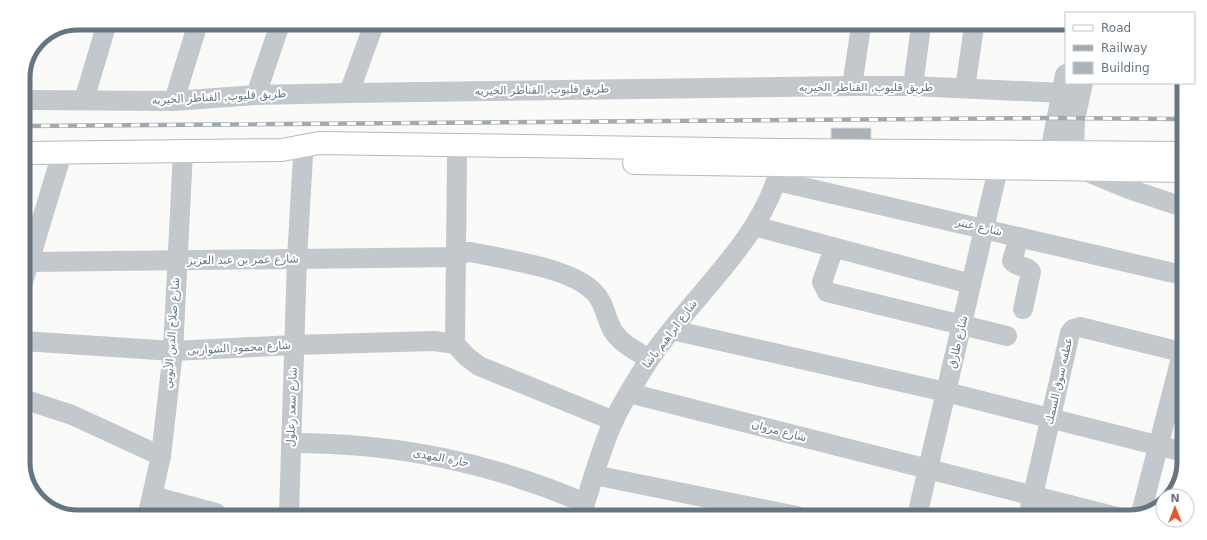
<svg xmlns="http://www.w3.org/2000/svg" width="1207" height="540" font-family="'DejaVu Sans',Cairo,sans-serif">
  <rect width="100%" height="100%" fill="#fafaf8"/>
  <rect fill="#aab3b9" stroke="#dcdcda" x="831" y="128" width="40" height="17"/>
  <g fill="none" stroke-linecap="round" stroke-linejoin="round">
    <defs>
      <g id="secondary">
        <polyline points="23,153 282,150 319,143 784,150 1183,153"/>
        <polyline points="634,163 1183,171"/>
      </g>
    </defs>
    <use href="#secondary" stroke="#b3babf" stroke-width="24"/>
    <g stroke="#c3c8cc" stroke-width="20">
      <polyline points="852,86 861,26"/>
      <polyline points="913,86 921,26"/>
      <polyline points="965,88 974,27"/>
      <polyline points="349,93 374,24"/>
      <polyline points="256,95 280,24"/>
      <polyline points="23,100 174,101 256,95 349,93 852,86 913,86 1062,93"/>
      <polyline points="84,100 107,23"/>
      <polyline points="174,101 198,23"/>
      <polyline points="1085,171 1129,189 1183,207"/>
      <polyline points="777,181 1182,275"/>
      <polyline points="754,226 971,284"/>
      <path d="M1019,237L1012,261C1017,268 1027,265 1031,272L1023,309"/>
      <polyline points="834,248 822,282 827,292 1007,336"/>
      <path d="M30,262L457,257L466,252H471C506,260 568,267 593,291C605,302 605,317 613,331C621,344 637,351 649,359"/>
      <polyline points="23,282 62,153"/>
      <polyline points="672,330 946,392 1180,451"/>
      <polyline points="23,341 173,351 294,345 434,341 455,344"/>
      <polyline points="455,344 457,159"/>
      <polyline points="455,344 466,356 479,366 614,421"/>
      <polyline points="629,393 1117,517"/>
      <polyline points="23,399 72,415 161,456"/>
      <path d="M291,443C396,443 489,462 585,503"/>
      <polyline points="594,475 797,516"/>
      <polyline points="152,496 216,513"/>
      <polyline points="148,513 161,456 173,351 183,152"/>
      <polyline points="1141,513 1181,358"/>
      <polyline points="289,514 297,259 303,156"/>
      <path d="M581,515C592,484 600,450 614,420C624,399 637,379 649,360C691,297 761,242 780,168"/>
      <polyline points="917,516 998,169"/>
      <polyline points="1028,517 1070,333 1073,329 1080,327 1181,352"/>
    </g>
    <g stroke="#c3c8cc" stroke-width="22">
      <polyline points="1051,152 1066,75"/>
      <polyline points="1073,152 1074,119 1082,83"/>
    </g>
    <use href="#secondary" stroke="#fff" stroke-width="22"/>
    <defs>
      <polyline id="rail" points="23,126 1057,118 1183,119"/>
    </defs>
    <use href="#rail" stroke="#a2aab0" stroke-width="4.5"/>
    <use href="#rail" stroke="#fff" stroke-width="3" stroke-dasharray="9" stroke-linecap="butt"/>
  </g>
  <g text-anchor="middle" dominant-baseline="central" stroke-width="4" stroke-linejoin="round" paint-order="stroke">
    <g font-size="11" fill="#657683" stroke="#fff">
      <text x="866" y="87">طريق قليوب, القناطر الخيريه</text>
      <text transform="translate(542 90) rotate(-1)">طريق قليوب, القناطر الخيريه</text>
      <text transform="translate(219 97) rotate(-3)">طريق قليوب, القناطر الخيريه</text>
      <text transform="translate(979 227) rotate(13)">شارع عنتر</text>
      <text transform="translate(243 260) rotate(-1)">شارع عمر بن عبد العزيز</text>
      <text transform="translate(172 333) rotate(-86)">شارع صلاح الدين الأيوبي</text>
      <text transform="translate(670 334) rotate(-53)">شارع ابراهيم باشا</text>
      <text transform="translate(958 342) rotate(-77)">شارع طارق</text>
      <text transform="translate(239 348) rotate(-3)">شارع محمود الشواربى</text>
      <text transform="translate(1059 381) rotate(-77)">عطفه سوق السمك</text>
      <text transform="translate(292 407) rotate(-88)">شارع سعد زغلول</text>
      <text transform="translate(779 431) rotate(15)">شارع مروان</text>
      <text transform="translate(441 458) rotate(11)">حارة المهدى</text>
    </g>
  </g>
  <path d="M0 0H1207V540H0ZM78 30H1129A48 48 0 0 1 1177 78V462A48 48 0 0 1 1129 510H78A48 48 0 0 1 30 462V78A48 48 0 0 1 78 30Z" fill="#fff" fill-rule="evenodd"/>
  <path fill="none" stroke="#657683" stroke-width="5" d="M78 30H1129A48 48 0 0 1 1177 78V462A48 48 0 0 1 1129 510H78A48 48 0 0 1 30 462V78A48 48 0 0 1 78 30Z"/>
  <rect x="1065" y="12" width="130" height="72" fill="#ffffff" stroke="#c1c8cd"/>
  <rect x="1073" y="25" width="20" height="6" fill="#ffffff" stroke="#c1c8cd"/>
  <text x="1101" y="32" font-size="12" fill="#657683">Road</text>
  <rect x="1073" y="45" width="20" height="6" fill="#a2aab0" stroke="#c1c8cd"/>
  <text x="1101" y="52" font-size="12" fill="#657683">Railway</text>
  <rect x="1073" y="62" width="20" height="12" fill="#aab3b9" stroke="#c1c8cd"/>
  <text x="1101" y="72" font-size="12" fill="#657683">Building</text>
  <g transform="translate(1175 508)"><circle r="19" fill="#ffffff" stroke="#c1c8cd"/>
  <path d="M0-3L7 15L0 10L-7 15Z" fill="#e4572e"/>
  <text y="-6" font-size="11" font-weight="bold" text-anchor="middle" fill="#657683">N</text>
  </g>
</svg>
